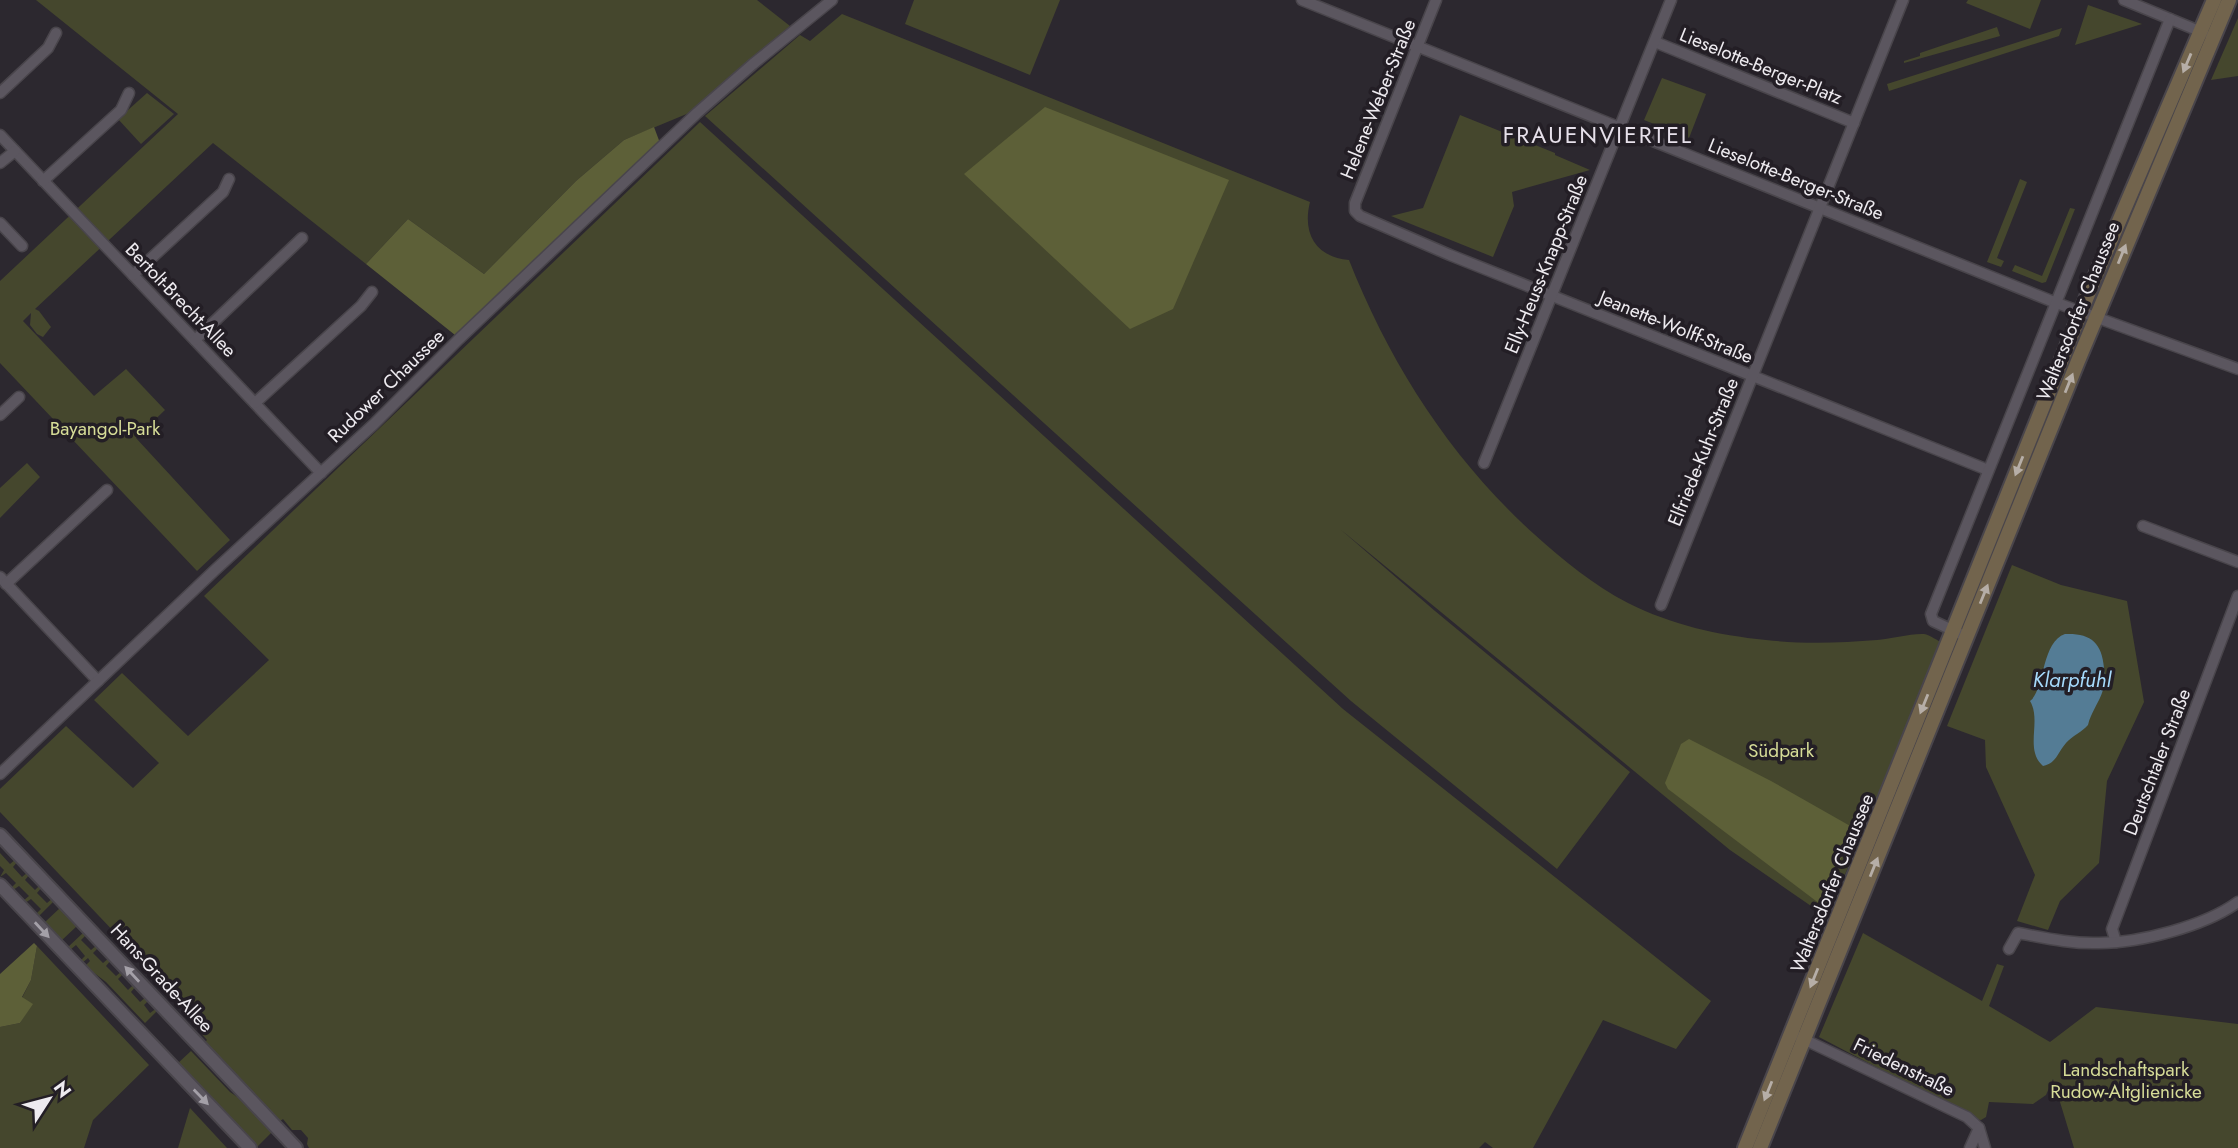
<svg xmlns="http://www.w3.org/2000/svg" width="2238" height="1148" font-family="Jost,sans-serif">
  <rect width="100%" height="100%" fill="#2c282f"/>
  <g fill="#45472d">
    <polygon points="36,0 757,0 790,26 689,113 624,140 576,181 484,274 408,219 366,264 213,143 35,309 39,311 51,327 43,337 37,334 30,325 31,313 23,321 94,396 126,369 165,410 136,438 230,540 197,571 0,363 0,281 178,114"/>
    <polygon points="914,0 1060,0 1030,75 905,24"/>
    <polygon points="1968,0 2041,0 2030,29 1966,3"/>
    <polygon points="2088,5 2142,24 2075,45"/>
    <path d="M842,14L1310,202C1302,234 1316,257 1349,260C1390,364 1451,459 1534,534C1563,560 1593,585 1628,603C1672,625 1717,635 1766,640C1802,644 1840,643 1877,640C1889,639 1913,633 1924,634C1930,635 1938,641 1943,643L1827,917L1730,850L1340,529L1435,611L1630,772L1557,869L1351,701L705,116L800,35L810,41Z"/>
    <polygon points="2238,18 2238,76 2211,80"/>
    <polygon points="1997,27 2000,36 1904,63 1904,61 1920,56 1920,53"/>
    <polygon points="2062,28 2059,36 1889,91 1887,84"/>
    <polygon points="1662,78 1706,94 1689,138 1644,120"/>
    <polygon points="147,93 174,114 141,144 118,119"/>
    <polygon points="1460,115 1555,153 1555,155 1590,170 1512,192 1514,206 1493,257 1391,216 1423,208"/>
    <polygon points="700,122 1343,709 1711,1001 1676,1049 1603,1020 1533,1148 1493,1148 1485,1142 1479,1148 309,1148 307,1144 308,1138 301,1130 292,1130 283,1119 279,1122 204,1043 207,1040 195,1026 197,1019 0,812 0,789 66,726 133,788 159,763 94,700 122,673 188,736 269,660 204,596"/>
    <polygon points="2020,179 2027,182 1997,258 2004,261 2001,267 1987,262"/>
    <polygon points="2070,208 2075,209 2046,282 2042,283 2012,271 2015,265 2042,276"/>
    <polygon points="27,463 40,477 0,518 0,488"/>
    <polygon points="2012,565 2061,585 2127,601 2144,702 2107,781 2099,863 2060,901 2048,930 2017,921 2035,875 1986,767 1985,740 1947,726"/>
    <polygon points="0,853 10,864 16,859 18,861 13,867 22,877 28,872 30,874 25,880 35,890 40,885 42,887 37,893 47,903 53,898 55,900 38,917 36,914 41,909 31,899 25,903 23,901 29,896 19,886 13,890 11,888 16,883 6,873 0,877 4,870 0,866"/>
    <polygon points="61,907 78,925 61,941 44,923"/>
    <polygon points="84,932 87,934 81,940 91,950 97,945 99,947 93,953 103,963 109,958 111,960 106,966 116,976 122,971 124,973 118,979 128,990 134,984 136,986 131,992 140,1002 146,997 149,1000 144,1005 150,1013 157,1008 158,1010 145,1023 106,982 85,966 90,961 88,958 82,963 80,961 85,956 76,945 70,950 67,948"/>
    <polygon points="1863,933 1982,1001 1997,964 2004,966 1989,1006 2050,1042 2096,1007 2238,1024 2238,1148 2074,1148 2053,1079 2046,1095 2033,1104 1989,1102 1986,1117 1981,1120 1975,1119 1819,1037"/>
    <polygon points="37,946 149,1065 93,1120 84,1148 0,1148 0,1027 20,1023 32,1004 22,998 31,980"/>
    <polygon points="191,1051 230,1092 246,1103 273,1131 256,1148 177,1064"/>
    <polygon points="190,1108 227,1148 178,1148"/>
  </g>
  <g fill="#5d6038">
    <polygon points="1045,107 1229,180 1173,309 1130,329 964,174"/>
    <polygon points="654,127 660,143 455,335 366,264 408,219 484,274 576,181 624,140"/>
    <polygon points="1689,739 1771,781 1852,827 1826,903 1820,904 1668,789 1665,783 1681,744"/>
    <polygon points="34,943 37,946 31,980 22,997 33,1004 20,1023 0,1027 0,974"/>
  </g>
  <path fill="#547c95" d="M2065,634C2090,633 2102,642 2104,668C2105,675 2105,683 2103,690C2099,703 2091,712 2088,725C2082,732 2072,736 2066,743C2057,753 2057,763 2043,766C2024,749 2042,721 2030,701C2045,690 2041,642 2065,634Z"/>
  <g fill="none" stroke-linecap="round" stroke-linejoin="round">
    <defs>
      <g id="minor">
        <polyline points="1302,0 2054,302 2238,369"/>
        <polyline points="1436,0 1355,203 1355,211 1360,216 1450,255 1988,470"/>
        <polyline points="2124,0 2204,33"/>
        <polyline points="1655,42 1854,123"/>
        <polyline points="0,93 48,48 56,33"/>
        <polyline points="0,135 321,473"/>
        <polyline points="0,163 15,151"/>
        <polyline points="43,181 121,110 129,93"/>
        <polyline points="0,223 22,246"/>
        <polyline points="133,275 223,192 229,179"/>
        <polyline points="195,340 302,238"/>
        <polyline points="255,403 361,306 372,292"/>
        <polyline points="0,415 19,397"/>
        <polyline points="1484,463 1671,0"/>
        <polyline points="2143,526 2238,562"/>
        <polyline points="0,577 98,681"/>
        <polyline points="6,584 107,490"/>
        <polyline points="1661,605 1903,0"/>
        <polyline points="1967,637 1933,621 1931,614 2170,19"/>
        <polyline points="0,774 215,570 374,424 459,339 697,113 753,64 832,0"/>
        <polyline points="2116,942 2112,929 2238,596"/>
        <path d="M2009,949L2018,933C2045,938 2072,944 2099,943C2140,943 2205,926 2238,902"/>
        <polyline points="1799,1037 1967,1117 1979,1128 1985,1148"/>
        <polyline points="1970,1148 1979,1128"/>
      </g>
      <g id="tertiary">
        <polyline points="0,835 296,1148"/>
        <polyline points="0,885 250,1148"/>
      </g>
      <g id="secondary">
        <polyline points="1745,1148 2093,282 2214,0"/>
        <polyline points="1760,1148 2078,361 2229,0"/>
      </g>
    </defs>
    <use href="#minor" stroke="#49454b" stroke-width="13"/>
    <use href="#tertiary" stroke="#49454b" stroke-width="16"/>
    <use href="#secondary" stroke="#49454b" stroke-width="18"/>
    <use href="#minor" stroke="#5b565f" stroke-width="10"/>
    <use href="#tertiary" stroke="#5b565f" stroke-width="12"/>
    <use href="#secondary" stroke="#72644d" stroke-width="14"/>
  </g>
  <defs><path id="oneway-solid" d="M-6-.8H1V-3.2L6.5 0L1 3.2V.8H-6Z" transform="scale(1.75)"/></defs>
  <g fill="#b6aea7">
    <use href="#oneway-solid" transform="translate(2187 63) rotate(113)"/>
    <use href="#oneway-solid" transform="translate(2122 254) rotate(-68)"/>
    <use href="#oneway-solid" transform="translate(2069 383) rotate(-68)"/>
    <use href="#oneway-solid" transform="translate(2019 466) rotate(112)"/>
    <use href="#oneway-solid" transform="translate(1984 594) rotate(-68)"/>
    <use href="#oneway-solid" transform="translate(1924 704) rotate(112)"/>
    <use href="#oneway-solid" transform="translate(1874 867) rotate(-68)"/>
    <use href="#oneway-solid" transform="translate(1814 978) rotate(112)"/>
    <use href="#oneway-solid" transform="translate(1768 1091) rotate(112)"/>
  </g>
  <g fill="#a4a0a8">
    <use href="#oneway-solid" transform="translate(42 930) rotate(47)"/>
    <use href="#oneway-solid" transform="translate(132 974) rotate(-133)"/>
    <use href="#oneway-solid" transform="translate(201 1097) rotate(46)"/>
  </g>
  <g text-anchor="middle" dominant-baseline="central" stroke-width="7" stroke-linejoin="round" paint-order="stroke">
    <g font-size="19" fill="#eeebf0" stroke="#231e25">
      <text transform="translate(1761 66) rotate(22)">Lieselotte-Berger-Platz</text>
      <text transform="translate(1378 99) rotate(-68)">Helene-Weber-Straße</text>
      <text transform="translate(1796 179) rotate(22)">Lieselotte-Berger-Straße</text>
      <text transform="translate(1546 264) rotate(-68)">Elly-Heuss-Knapp-Straße</text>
      <text transform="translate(181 300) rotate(46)">Bertolt-Brecht-Allee</text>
      <text transform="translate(2078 311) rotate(-68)">Waltersdorfer Chaussee</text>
      <text transform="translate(1676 327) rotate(22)">Jeanette-Wolff-Straße</text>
      <text transform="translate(386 386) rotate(-44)">Rudower Chaussee</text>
      <text transform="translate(1703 452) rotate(-68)">Elfriede-Kuhr-Straße</text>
      <text transform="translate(2157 762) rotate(-69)">Deutschtaler Straße</text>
      <text transform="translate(1832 883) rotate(-68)">Waltersdorfer Chaussee</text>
      <text transform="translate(162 978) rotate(47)">Hans-Grade-Allee</text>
      <text transform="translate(1904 1067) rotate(26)">Friedenstraße</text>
    </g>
    <g font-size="19" fill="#d6dc97" stroke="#231e25">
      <text x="105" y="428">Bayangol-Park</text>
      <text x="1781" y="750">Südpark</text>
      <text x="2126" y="1069">Landschaftspark<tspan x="2126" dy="22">Rudow-Altglienicke</tspan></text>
    </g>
    <g font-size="21" font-style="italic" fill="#a6dafc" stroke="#231e25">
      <text x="2072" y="680">Klarpfuhl</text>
    </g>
    <g font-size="23" letter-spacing="2" fill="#e6e0ea" stroke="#231e25">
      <text x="1598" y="135">FRAUENVIERTEL</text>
    </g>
  </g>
  <g transform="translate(49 1099) rotate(54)" stroke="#231e25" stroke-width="5" paint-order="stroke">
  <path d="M0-5L12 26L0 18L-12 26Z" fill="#eeebf0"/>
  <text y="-10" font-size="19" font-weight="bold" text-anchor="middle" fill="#eeebf0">N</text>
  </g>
</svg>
